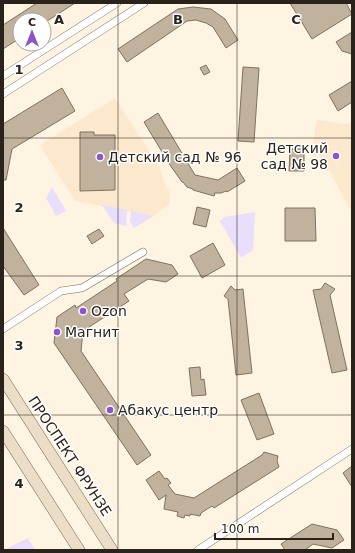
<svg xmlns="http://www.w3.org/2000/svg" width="355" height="553" font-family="'DejaVu Sans',sans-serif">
  <rect width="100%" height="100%" fill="#fff3e1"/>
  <g fill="#fce8cc">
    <polygon points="115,98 160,168 164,183 170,192 169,205 153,216 75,201 40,145"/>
    <polygon points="317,120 345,124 352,122 352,213 329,170 327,171 313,143"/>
  </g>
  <g fill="#e9defb">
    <polygon points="52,187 66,211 56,216 46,198"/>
    <polygon points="102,205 127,210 126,226 114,223"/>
    <polygon points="131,211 153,216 134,228 130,221"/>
    <polygon points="255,212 253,250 241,258 220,221 225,217"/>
    <polygon points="28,538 35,550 4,550"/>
  </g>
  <g fill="#c1b29e" stroke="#7e715e">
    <polygon points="37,3 75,3 44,23 44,20 20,20 20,38 3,49 3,25"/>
    <polygon points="290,3 346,3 352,14 312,39"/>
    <polygon points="193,7 211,9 225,19 238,40 226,48 213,27 206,23 196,20 187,21 127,62 118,49 178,9"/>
    <polygon points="352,32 352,54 342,51 336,42"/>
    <polygon points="206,65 210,72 204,75 200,68"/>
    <polygon points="243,67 259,68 254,142 238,141"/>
    <polygon points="352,81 352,102 338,111 329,95"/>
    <polygon points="62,88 75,111 12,149 6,180 3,180 3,124"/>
    <polygon points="158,113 195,175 218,180 237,168 245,181 227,192 226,191 221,193 215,193 214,196 193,190 193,189 187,187 183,182 182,182 170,165 144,122"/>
    <polygon points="80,132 94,132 94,135 115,135 115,190 80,191"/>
    <polygon points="290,149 304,149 304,171 289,171"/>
    <polygon points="197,207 210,210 206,227 193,224"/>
    <polygon points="285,208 315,208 316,241 285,241"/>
    <polygon points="3,228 39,285 24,295 3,266"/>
    <polygon points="99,229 104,236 92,244 87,236"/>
    <polygon points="213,243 225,265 202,278 190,256"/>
    <polygon points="146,259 172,265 178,274 166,282 148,279 124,294 129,301 83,331 81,351 151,455 137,465 54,343 57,317 75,305 76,308 117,281 116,279"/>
    <polygon points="325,283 335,289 330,295 347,370 332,373 313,290 321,289"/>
    <polygon points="231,286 235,290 243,289 252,373 236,375 228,299 224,296"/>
    <polygon points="200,367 201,380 204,379 206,395 192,396 189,368"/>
    <polygon points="259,393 274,434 257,440 241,400"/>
    <polygon points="264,452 278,456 277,461 279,467 214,508 212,506 201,513 200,516 190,514 190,516 185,515 184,518 177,516 178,512 164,509 166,495 159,500 146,480 159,471 165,479 167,478 171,483 168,485 175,494 194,498 262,455"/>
    <polygon points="352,466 352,487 343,473"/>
    <polygon points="312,524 337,530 344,540 332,548 313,544 305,550 285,550 281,544"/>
  </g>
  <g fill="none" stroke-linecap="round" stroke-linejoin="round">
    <defs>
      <g id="street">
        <polyline points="3,76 117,3"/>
        <polyline points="3,94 144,3"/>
        <polyline points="3,329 61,291 82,288 143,252"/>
        <polyline points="198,550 352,449"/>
      </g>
      <g id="secondary">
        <polyline points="3,379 112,550"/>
        <polyline points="3,431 79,550"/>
      </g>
    </defs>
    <use href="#street" stroke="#786b58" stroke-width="8"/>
    <use href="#secondary" stroke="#786b58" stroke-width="12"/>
    <use href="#street" stroke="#fff" stroke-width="7"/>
    <use href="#secondary" stroke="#ebddc8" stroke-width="11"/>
  </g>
  <path fill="none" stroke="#29231b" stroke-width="1" stroke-opacity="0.55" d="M118,3V550M237,3V550M3,138H352M3,276H352M3,415H352"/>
  <g fill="#8c53ca" stroke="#fff" stroke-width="1.5">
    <circle cx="336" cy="156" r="4"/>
    <circle cx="100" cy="157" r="4"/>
    <circle cx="83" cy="311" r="4"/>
    <circle cx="57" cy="332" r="4"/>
    <circle cx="110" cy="410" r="4"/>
  </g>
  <g text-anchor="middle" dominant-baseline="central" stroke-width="3" stroke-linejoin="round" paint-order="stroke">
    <g font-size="14" fill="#29231b" stroke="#fff" text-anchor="start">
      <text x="328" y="148" text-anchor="end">Детский<tspan x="328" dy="16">сад № 98</tspan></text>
      <text x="108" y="157">Детский сад № 96</text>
      <text x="91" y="311">Ozon</text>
      <text x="65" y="332">Магнит</text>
      <text x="118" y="410">Абакус центр</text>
    </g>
    <g font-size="14" fill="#29231b" stroke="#fff">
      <text transform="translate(70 456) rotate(57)">ПРОСПЕКТ ФРУНЗЕ</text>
    </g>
  </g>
  <g font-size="13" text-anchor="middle" font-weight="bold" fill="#29231b" stroke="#fff" stroke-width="3" stroke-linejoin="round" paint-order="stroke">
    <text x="59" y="24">A</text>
    <text x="178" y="24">B</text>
    <text x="296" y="24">C</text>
    <text x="19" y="74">1</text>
    <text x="19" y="212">2</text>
    <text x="19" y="350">3</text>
    <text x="19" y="488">4</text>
  </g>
  <rect width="355" height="553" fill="none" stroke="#29231b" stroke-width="8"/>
  <g transform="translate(32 32)"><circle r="19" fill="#ffffff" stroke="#a9a7a4"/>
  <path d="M0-3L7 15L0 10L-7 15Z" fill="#8c53ca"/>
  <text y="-6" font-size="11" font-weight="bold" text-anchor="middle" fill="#29231b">С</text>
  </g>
  <path d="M215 533v6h118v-6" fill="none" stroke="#29231b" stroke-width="2"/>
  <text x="221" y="533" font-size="12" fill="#29231b" stroke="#ffffff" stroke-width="3" paint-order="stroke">100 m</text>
</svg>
